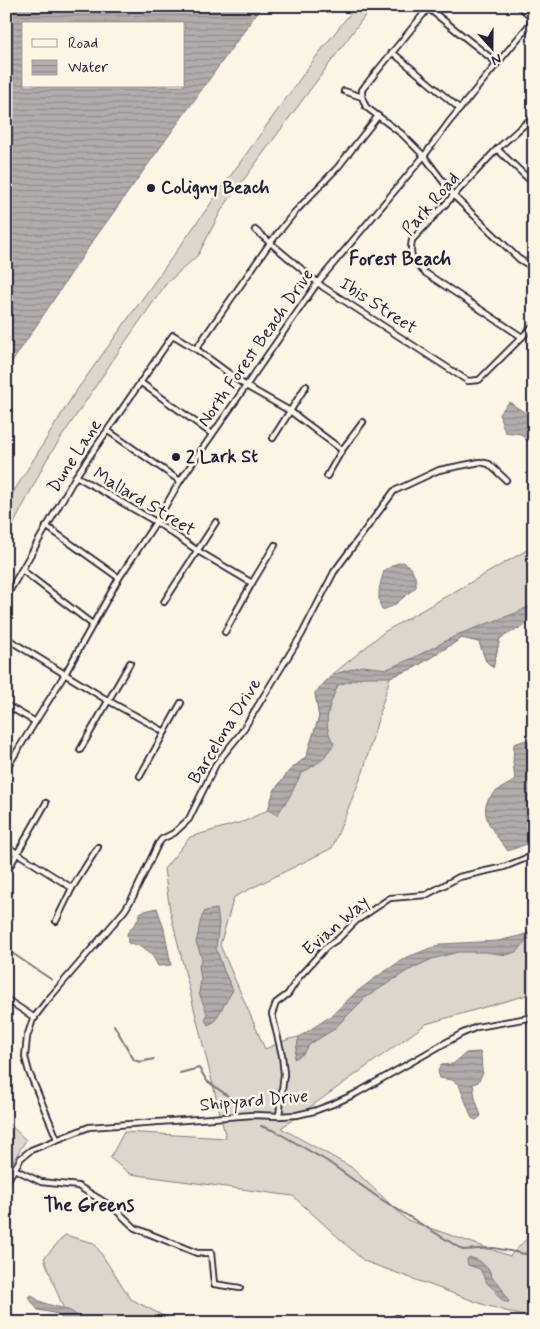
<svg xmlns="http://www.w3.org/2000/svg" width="540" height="1329" font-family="Mynerve,sans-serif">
  <defs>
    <pattern id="water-rules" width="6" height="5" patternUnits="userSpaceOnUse" patternTransform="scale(1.25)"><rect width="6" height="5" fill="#b2adab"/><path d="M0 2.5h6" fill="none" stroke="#908c8c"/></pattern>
  </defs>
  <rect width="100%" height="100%" fill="#fcf5e5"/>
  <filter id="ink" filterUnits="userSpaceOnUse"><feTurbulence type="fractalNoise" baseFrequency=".02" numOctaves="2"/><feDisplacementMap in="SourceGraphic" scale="10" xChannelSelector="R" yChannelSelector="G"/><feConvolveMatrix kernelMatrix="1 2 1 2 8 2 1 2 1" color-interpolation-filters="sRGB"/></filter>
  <g filter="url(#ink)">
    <g fill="#dcd6cc" stroke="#7f7c84">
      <polygon points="356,6 372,6 222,209 198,255 166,284 123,345 47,459 6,539 6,504 74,394 315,58"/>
      <polygon points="534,544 534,618 525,625 500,638 493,668 486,661 479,642 462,638 414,668 390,677 363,772 332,848 234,897 220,945 265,1049 289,1039 314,1034 393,967 448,946 514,944 534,933 534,993 426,1024 281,1128 351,1167 407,1220 510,1256 534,1231 534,1319 485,1305 364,1261 293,1196 130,1174 110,1158 124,1132 226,1138 170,911 164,869 190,837 245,821 268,810 274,791 289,771 306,757 319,717 315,693 332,675 384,632 527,550"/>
      <polygon points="6,1121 26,1140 6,1173"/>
      <polygon points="65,1235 94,1243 131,1299 177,1323 69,1323 44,1258"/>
    </g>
    <g fill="url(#water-rules)" stroke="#78757e" fill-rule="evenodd">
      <path d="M6,6H262L90,245L6,371ZM24,24H184V86H24Z"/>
      <polygon points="509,402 527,414 534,415 534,449 521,434 505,432 499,414"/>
      <path d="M403,562C412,566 417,577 416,587L393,606L382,610C376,597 380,584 384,571L395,564Z"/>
      <path d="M534,604V618L525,625L500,638L493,668L486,661L479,642L462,638L414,668L390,677H363L338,685C329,707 321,723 334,744L322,760L301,774L290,796L277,815L268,810L274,791L289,771L306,757L319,717L315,693L332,675L362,666L387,669L413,658L459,634L516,613Z"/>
      <path d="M526,740L534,746V839L524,845L508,851C498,837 474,813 492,795C498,789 508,785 515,780L513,762L514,744Z"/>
      <path d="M157,908L164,929L171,965L158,966C150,950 146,947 128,943L127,933L136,923L141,912Z"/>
      <path d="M217,909L219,923L216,948L224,971L233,990L214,1022L208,1025L205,1020L207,1013L199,993L201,979L199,966L202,958L196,942C200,930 198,922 205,911Z"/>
      <polygon points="534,931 534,937 526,940 518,951 507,955 486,952 458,952 432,959 407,971 365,998 333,1030 310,1044 303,1054 294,1059 299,1037 331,1016 355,993 375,978 405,958 441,944 498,941 519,936"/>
      <path d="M480,1052C483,1059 480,1066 483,1073L478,1082L473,1084L475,1098L481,1116L476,1120L472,1118L459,1085L452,1080L440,1078L438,1071L441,1065L453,1064L466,1053Z"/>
      <polygon points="469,1257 480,1261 489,1270 493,1279 500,1285 509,1302 505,1302 499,1297 495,1290 487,1283 480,1269 468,1265 467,1260"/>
      <path d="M32,1295C35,1297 38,1301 42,1302C57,1309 73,1306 83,1323H65L58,1314L38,1310L28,1297Z"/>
    </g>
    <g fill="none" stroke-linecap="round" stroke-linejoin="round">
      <g stroke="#78757e" stroke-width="2">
        <polyline points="6,949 52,980"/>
        <polyline points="114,1025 134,1060 140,1062 154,1059"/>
        <polyline points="180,1073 199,1068 207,1081 242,1106"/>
        <polyline points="261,1126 275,1131 327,1161 379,1198 463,1250 494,1248 525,1254 534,1249"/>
      </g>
      <defs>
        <g id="street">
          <polyline points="430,6 365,86 362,90 362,97 366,107 402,134 424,156 454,196 519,259 534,268"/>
          <polyline points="519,6 534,19"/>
          <polyline points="428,8 497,63"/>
          <polyline points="392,52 460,109"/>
          <polyline points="344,91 362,97"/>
          <polyline points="497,149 534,184"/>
          <polyline points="255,230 323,287 468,381 479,380 534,325"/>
          <path d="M522,337L424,272C412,260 409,256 412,240L497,149L534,116"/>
          <polyline points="196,349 270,243 294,213 338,167 378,116"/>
          <polyline points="140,382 212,434"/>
          <polyline points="108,431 180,481"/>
          <polyline points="273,438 306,386"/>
          <polyline points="76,476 156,522 198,551 252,583"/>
          <polyline points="327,476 342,450 363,422"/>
          <polyline points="46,526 119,578"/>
          <polyline points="22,570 92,624"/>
          <polyline points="6,597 76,476 173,335 196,349 246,386 290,411 342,450"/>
          <polyline points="164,602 216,522"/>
          <polyline points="225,632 252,583 275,545"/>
          <polyline points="6,638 107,700 165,732"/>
          <polyline points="6,705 34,721"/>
          <polyline points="80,750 130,663"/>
          <polyline points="6,769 65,674 119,578 156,522 180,481 289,324 318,282 424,156 449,122 534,19"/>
          <polyline points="140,776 181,703"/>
          <polyline points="6,846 72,888"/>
          <polyline points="6,873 46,803"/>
          <polyline points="56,921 72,888 98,847"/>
          <polyline points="6,999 35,1018"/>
          <polyline points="279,1116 284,1074 282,1055 272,1014 276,1003 288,994 299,977 326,947 338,939 356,921 390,898 426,895 459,877 504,867 534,855"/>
          <polyline points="57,1139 29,1072 25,1057 27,1037 33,1019 46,1002 125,910 134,895 158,844 162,839 174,833 189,819 216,764 241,733 302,634 334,572 394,491 439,470 480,462 489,464 506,480"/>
          <polyline points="14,1169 41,1182 78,1186 114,1208 135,1228 197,1253 211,1253 214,1284 240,1288"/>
          <polyline points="6,1183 21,1158 31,1150 89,1127 253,1115 279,1116 297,1115 314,1111 333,1104 355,1094 461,1034 477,1027 534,1017"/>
          <polyline points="385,1323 397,1318 410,1323"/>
        </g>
      </defs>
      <use href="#street" stroke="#22223b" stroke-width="8"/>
      <use href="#street" stroke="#fcf5e5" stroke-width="4.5"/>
    </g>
  </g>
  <g fill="#22223b" stroke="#fcf5e5" stroke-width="2">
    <circle cx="151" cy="188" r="5"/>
    <circle cx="176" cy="457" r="5"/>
  </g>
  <g text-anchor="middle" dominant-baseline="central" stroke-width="5" stroke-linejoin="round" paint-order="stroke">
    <g font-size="18" font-weight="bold" fill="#22223b" stroke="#fcf5e5" text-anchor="start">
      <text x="161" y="188">Coligny Beach</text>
      <text x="186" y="457">2 Lark St</text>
    </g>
    <g font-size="18" fill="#22223b" stroke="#fcf5e5">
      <text transform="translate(431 204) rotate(-49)">Park Road</text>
      <text transform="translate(378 306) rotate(33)">Ibis Street</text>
      <text transform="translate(256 348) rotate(-55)">North Forest Beach Drive</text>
      <text transform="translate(75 456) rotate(-57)">Dune Lane</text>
      <text transform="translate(144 502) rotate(31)">Mallard Street</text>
      <text transform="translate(225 731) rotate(-58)">Barcelona Drive</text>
      <text transform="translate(336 926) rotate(-41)">Evian Way</text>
      <text transform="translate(254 1101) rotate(-5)">Shipyard Drive</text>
    </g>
    <g font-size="19" font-weight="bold" fill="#22223b" stroke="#fcf5e5">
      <text x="400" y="259">Forest Beach</text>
      <text x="89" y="1205">The Greens</text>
    </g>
  </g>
  <rect width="540" height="1329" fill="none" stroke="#fcf5e5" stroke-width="25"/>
  <rect x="12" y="12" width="515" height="1304" fill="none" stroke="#22223b" stroke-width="2" filter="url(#ink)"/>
  <rect x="22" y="22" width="162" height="65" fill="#fcf5e5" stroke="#a5a1a1"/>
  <rect x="32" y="39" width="25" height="8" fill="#fcf5e5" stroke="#a5a1a1"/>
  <text x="68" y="48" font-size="15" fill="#22223b">Road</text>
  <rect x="32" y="60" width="25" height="15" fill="url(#water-rules)" stroke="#a5a1a1"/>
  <text x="68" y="72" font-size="15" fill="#22223b">Water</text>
  <g transform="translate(492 48) rotate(159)" stroke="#fcf5e5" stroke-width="4" paint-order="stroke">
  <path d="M0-4L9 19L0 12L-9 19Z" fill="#22223b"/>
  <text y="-8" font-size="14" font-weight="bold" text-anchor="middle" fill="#22223b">N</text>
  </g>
</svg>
